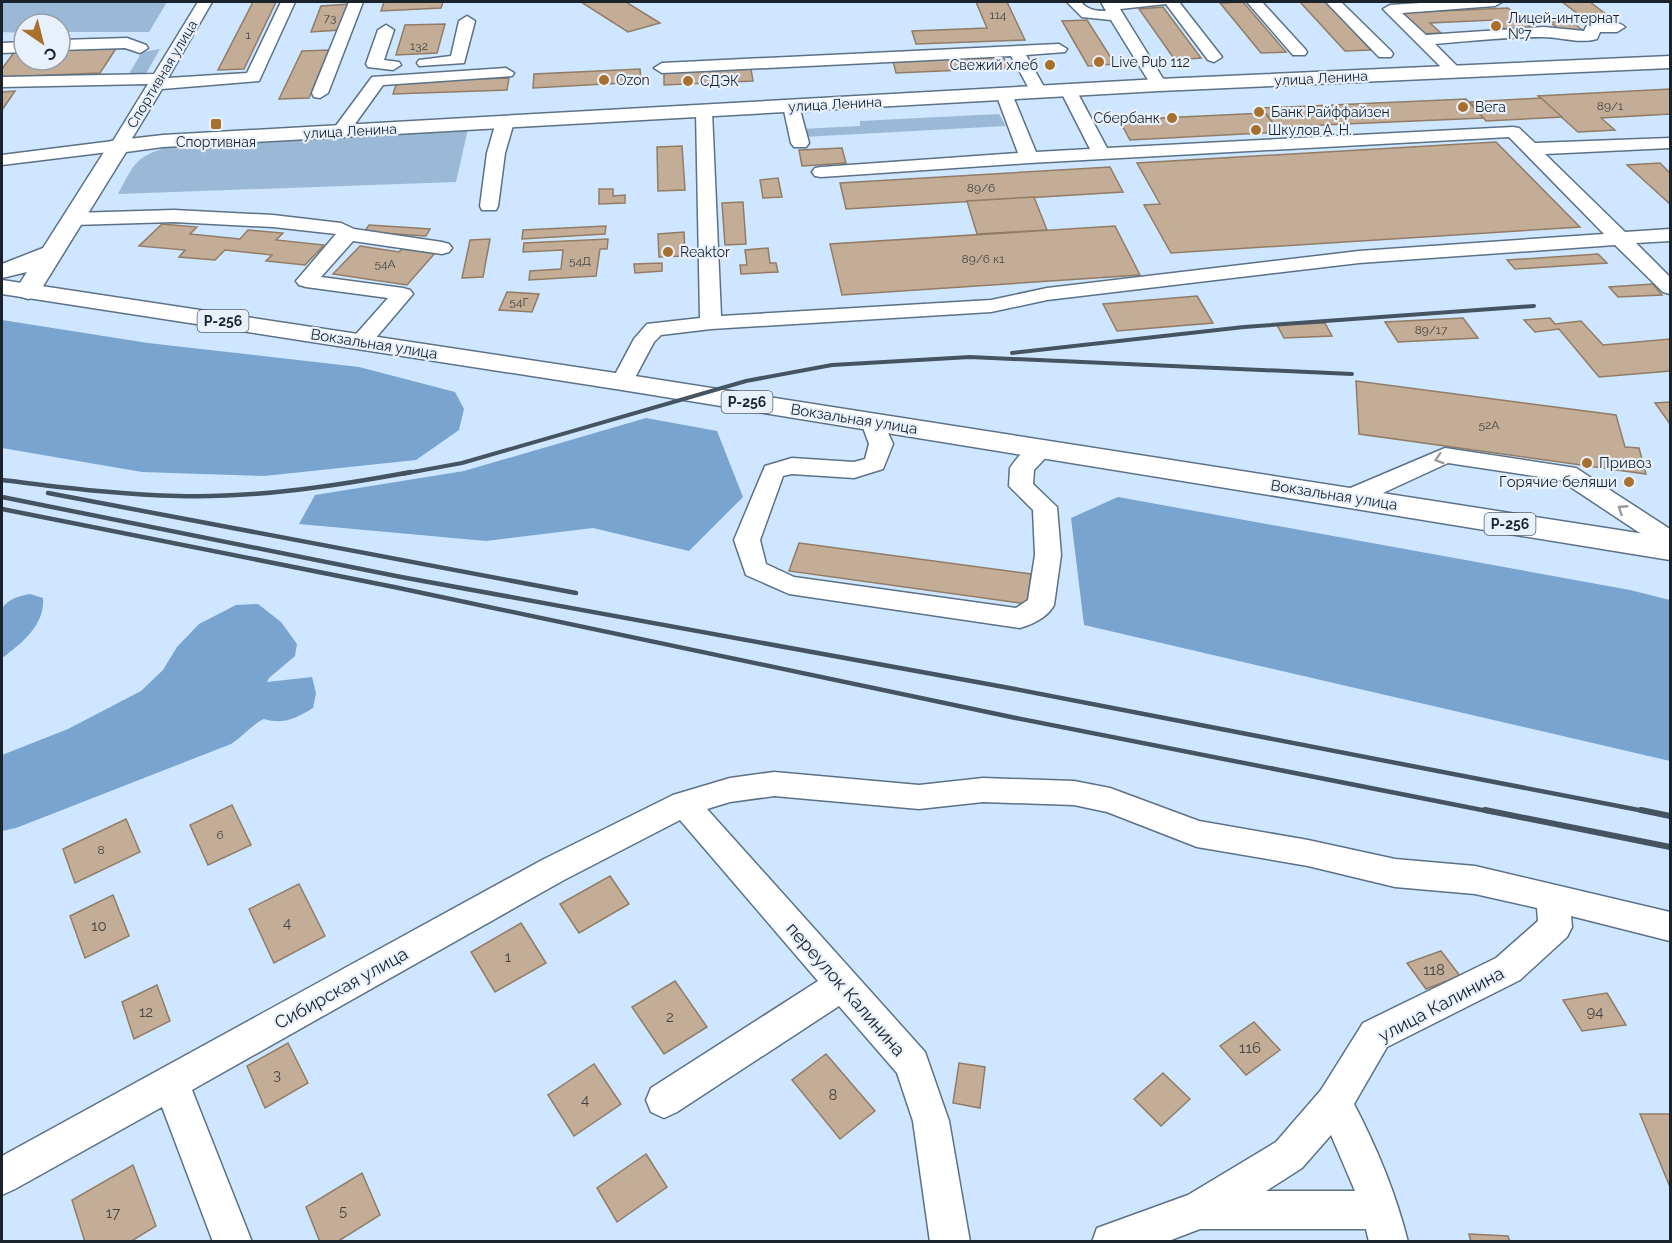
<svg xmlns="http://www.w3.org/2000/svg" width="1672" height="1243" font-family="Raleway,sans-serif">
  <rect width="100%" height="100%" fill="#cee6ff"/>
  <g fill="#9bb9d7">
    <polygon points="2,2 167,2 149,32 60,32 60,24 24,24 24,33 2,32"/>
    <polygon points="160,49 143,79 127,77 142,52"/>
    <polygon points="999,114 1006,126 803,137 801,129 860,126 860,121"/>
    <path d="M468,129L456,182L118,194C134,165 134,157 168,147Z"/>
  </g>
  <g fill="#79a4cf">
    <polygon points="2,320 148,343 359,367 455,392 464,409 459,430 416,460 264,476 142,472 2,448"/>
    <polygon points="646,418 717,431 743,497 689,551 593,528 486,541 299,524 315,495 464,471"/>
    <polygon points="1118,497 1630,590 1670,600 1670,761 1084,625 1071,518"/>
    <path d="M30,594L43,598C45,625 22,643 2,658V609C7,599 19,596 30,594Z"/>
    <path d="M258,604L281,622L297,644L295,656L269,678L267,682L312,677L316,693L313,708C296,718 284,725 264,719C251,725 243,736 231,744L16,828L2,831V755L68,729L141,691L163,670L177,647L199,624L236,605Z"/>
  </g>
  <g fill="#c4ad96" stroke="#917c65" stroke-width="1.5">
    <polygon points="253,2 276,2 244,69 218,70"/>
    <polygon points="384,2 443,2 441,8 381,11"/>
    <polygon points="581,2 626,2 660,23 628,32"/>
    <polygon points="976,2 1007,2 1025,40 916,44 912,31 987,28"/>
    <polygon points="1243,2 1286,52 1261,53 1220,3"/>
    <polygon points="1300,2 1326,2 1371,50 1345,51"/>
    <polygon points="1562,2 1590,2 1615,21 1589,22"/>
    <polygon points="349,4 340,30 311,32 321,6"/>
    <polygon points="1163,7 1201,58 1175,60 1139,9"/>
    <polygon points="1508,8 1533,29 1506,30 1494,20 1430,23 1441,33 1419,34 1397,13"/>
    <polygon points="1087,20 1115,64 1088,66 1062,21"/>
    <polygon points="1571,21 1585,32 1563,33 1550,22"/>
    <polygon points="445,24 437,53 396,55 405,25"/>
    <polygon points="117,47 100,73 2,77 2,69 15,51 24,51 24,60 60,60 60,49"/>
    <polygon points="329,50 309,98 279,99 302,51"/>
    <polygon points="1003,56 1008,68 896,73 893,61"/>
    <polygon points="640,69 641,82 533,88 534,74"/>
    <polygon points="751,69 753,81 664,85 664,73"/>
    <polygon points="509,78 507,90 393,94 397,82"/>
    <polygon points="1670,89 1670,114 1601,118 1615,130 1578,132 1538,96"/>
    <polygon points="15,91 2,110 2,92"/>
    <polygon points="1541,98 1562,117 1486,121 1470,102"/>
    <polygon points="1466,99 1483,118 1276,127 1262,108"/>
    <polygon points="1265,113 1280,132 1130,140 1119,120"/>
    <polygon points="1496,142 1580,227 1171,253 1144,205 1160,204 1137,163"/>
    <polygon points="682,146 685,190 658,191 657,147"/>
    <polygon points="842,148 846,163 802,166 799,150"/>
    <polygon points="1660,163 1670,173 1670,204 1627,165"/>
    <polygon points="1110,167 1123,192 846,209 840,183"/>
    <polygon points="778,178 782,197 763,198 760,180"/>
    <polygon points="599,189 613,189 613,196 625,195 625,203 599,204"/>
    <polygon points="1034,197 1047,230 977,234 967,201"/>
    <polygon points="743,202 746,244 725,245 722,203"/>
    <polygon points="162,224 197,227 190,234 240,239 248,230 283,233 276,240 324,245 305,265 266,261 272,255 225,250 215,260 179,257 185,250 139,246"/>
    <polygon points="369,225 430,229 426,236 364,232"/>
    <polygon points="606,226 605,234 522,239 523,230"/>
    <polygon points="1115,226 1140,275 842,295 830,244"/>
    <polygon points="684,232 685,256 659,257 658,234"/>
    <polygon points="490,239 483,277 462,278 470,240"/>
    <polygon points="608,239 607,249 600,249 596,276 529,280 530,271 561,269 563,250 523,252 524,243"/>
    <polygon points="360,246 399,252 402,249 435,253 407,285 333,274"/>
    <polygon points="768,248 770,263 776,263 778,272 741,274 740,265 747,265 745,250"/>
    <polygon points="1598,254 1607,263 1515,269 1507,260"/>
    <polygon points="662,263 662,271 635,273 634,264"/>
    <polygon points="1653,284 1662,295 1618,297 1609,287"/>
    <polygon points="507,292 539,294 532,312 499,310"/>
    <polygon points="1197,296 1213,323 1117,331 1103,304"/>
    <polygon points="1463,318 1478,338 1398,342 1385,322"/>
    <polygon points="1550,318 1555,324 1581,321 1603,345 1670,339 1670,371 1599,377 1559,329 1535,332 1524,320"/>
    <polygon points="1325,323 1332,336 1284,338 1277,325"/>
    <polygon points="1356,381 1616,415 1625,447 1639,448 1646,474 1359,434"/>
    <polygon points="1670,402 1670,424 1655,403"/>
    <polygon points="799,543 1031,574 1027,604 789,571"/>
    <polygon points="232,805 251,845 208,865 190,825"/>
    <polygon points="126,819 140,852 75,883 63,849"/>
    <polygon points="610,876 629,904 579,933 560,904"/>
    <polygon points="299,884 325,936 274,963 249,909"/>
    <polygon points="113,895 129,936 85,958 70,916"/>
    <polygon points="521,923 546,963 495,992 471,952"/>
    <polygon points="1441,951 1460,976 1426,989 1407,963"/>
    <polygon points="675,981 707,1027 664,1054 632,1007"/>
    <polygon points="157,985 170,1021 134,1039 122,1002"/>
    <polygon points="1607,993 1626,1025 1582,1031 1563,1000"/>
    <polygon points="1254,1022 1280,1050 1246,1075 1220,1046"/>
    <polygon points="288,1043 308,1083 265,1108 247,1066"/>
    <polygon points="826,1054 875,1111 840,1139 792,1080"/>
    <polygon points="959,1063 985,1067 980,1108 953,1103"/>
    <polygon points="594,1064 621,1104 574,1136 548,1095"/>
    <polygon points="1163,1073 1190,1099 1161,1126 1134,1099"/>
    <polygon points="1640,1114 1670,1114 1670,1187"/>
    <polygon points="646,1154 667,1187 617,1222 597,1188"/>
    <polygon points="133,1165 156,1226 130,1242 85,1242 72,1200"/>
    <polygon points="362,1173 380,1215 337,1242 320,1242 306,1207"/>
    <polygon points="1469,1234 1508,1236 1510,1242 1471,1242"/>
  </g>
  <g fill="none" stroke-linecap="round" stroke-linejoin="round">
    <defs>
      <g id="minor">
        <polygon points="198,2 212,2 168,78 247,73 281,2 295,2 259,81 162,89 125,150 2,165 2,155 113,141 148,84 2,87 2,77 154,74"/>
        <polygon points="349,2 363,2 328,93 320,98 314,97 312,93"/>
        <path d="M1067,2H1081C1088,10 1095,11 1106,11L1101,2H1179L1222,57L1214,62L1208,60L1166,4L1120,9L1167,85L1165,88H1153L1111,20L1082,17Z"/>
        <polygon points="1247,2 1262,2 1305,49 1307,52 1305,55 1293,55"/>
        <polygon points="1326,2 1341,2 1391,51 1393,54 1391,57 1379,57"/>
        <path d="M1435,2H1502L1495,6L1402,13L1426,35L1544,27L1584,31L1587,25C1598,22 1616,19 1625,27L1617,32H1600L1597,39C1579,44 1561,37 1542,37C1507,37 1470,41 1435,44L1463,72L1455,77L1449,75L1383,9L1390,5Z"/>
        <polygon points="467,16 475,21 464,63 419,66 417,63 419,60 451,56 459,21"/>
        <polygon points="386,25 394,30 384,60 399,62 401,65 393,70 368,67 366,64 378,30"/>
        <polygon points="127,38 146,45 148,48 140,53 125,48 60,50 60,40"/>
        <polygon points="24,42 24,52 2,53 2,43"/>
        <polygon points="1059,44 1067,49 1065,52 1026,55 1047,92 1039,97 1031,92 1011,56 662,73 654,68 662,63"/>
        <polygon points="506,68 514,73 512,76 383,85 347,135 335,135 332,131 372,77"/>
        <polygon points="1068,85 1076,90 1107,148 1513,127 1519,128 1535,143 1670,138 1670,148 1545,154 1625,232 1670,229 1670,241 1636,243 1670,277 1670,294 1663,292 1615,245 1359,263 1047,300 991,312 711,329 661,335 654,342 630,387 622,389 614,387 611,382 634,339 647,324 700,318 696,111 698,107 710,107 712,111 721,316 991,300 1047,288 1359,251 1604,234 1509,137 1029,163 821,177 815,176 812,172 815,168 821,167 1018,153 996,94 1004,89 1012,94 1036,152 1090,149 1060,90"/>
        <polygon points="791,101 799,106 809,143 806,147 794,147 791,143 783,106"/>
        <polygon points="505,117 511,118 514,122 505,153 498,206 496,210 482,210 480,206 487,153 496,122 499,118"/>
        <polygon points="174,210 273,215 341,223 354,229 442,242 449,244 452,248 449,252 442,254 353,241 321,277 403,288 410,290 413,294 368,347 360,348 352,347 349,342 388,298 306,287 299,285 296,281 336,234 273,227 174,222 73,225 66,223 63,219 66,215 73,213"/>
        <path d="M873,415L881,417L893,444L883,469L854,478L792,474L783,476L760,540L766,564L794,577L1016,608L1028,600L1035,555L1033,510L1009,486L1010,468C1019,454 1033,439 1050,444L1054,449L1034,470L1033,484L1057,507L1061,555L1054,605C1048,617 1033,624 1020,628L789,594L746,575L734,540L765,466L792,458L854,462L865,459L869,444L861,422L865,417Z"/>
        <polygon points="1445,448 1576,468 1670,529 1670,549 1661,547 1560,480 1448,463 1359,504 1350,506 1341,504 1338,498 1341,492"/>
        <path d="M774,772L919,785L983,778L1074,781L1110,788L1199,821L1308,840L1395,859L1475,866L1670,912V941L1571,916L1572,927L1567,937L1520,980L1387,1047L1354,1104C1377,1148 1396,1194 1408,1242H1369L1366,1229H1200L1166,1242H1092L1097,1228L1188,1195L1276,1142L1321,1090L1363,1023L1496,958L1538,921L1537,908L1475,894L1395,887L1308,866L1197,847L1107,812L1074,805L983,802L919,809L774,796L730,802L707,809L925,1052L949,1121L970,1242H930L913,1121L897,1073L839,1006L677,1112L664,1118L651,1112L646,1100L651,1088L818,981L680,820L564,880L192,1090L252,1242H213L162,1107L15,1189L2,1195V1156L542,860L673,795L730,778ZM1331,1135L1355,1191H1266L1302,1168Z"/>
      </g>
      <polygon id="major" points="1670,56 1670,68 1159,91 163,147 126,152 37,296 28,299 19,296 15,291 27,272 2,278 2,264 43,248 111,141 163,135 1159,79"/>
      <polygon id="highway" points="2,280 622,374 1670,538 1670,560 622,390 2,294"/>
    </defs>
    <use href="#minor" stroke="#5b7186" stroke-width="3"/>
    <use href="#major" stroke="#5b7186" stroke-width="3"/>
    <use href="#highway" stroke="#5b7186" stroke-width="3"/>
    <use href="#minor" fill="#fff" fill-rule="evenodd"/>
    <use href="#major" fill="#fff" fill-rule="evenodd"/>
    <use href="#highway" fill="#fff" fill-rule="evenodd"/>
    <g stroke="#465360" stroke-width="4">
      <polyline points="1012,353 1244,327 1534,306"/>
      <polyline points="402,474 462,463 746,381 832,365 970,357 1352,374"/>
    </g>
    <g stroke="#465360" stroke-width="4.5">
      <path d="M2,480C61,487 120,495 179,496C257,498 335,486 411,472"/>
      <polyline points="48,493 576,593"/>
      <polyline points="2,497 401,577 1015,689 1649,812"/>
      <polyline points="2,509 394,587 1011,717 1492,812"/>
    </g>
    <g stroke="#465360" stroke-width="6">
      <polyline points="1485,810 1670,847"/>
      <polyline points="1641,810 1670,816"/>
    </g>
  </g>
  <defs><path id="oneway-chevron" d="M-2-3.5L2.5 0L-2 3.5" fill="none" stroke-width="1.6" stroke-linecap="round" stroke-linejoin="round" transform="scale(1.5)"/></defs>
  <g stroke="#989ca0">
    <use href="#oneway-chevron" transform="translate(1439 459) rotate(163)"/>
    <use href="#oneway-chevron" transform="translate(1622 509) rotate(-147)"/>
  </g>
  <g fill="#a7702c" stroke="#e8f1fb" stroke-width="2">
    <circle cx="1496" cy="26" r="6"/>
    <circle cx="1099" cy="62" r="6"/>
    <circle cx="1050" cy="65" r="6"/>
    <circle cx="604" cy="80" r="6"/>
    <circle cx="688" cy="81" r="6"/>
    <circle cx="1463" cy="107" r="6"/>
    <circle cx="1259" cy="112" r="6"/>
    <circle cx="1172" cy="118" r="6"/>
    <rect x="210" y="118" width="12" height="12" rx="3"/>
    <circle cx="1256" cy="130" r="6"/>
    <circle cx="668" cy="252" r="6"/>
    <circle cx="1587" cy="463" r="6"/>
    <circle cx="1629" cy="482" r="6"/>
  </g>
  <g text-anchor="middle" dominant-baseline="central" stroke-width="4.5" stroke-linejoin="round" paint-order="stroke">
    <g font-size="12" fill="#444646">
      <text x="998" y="15">114</text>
      <text x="330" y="18">73</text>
      <text x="248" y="35">1</text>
      <text x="419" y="46">132</text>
      <text x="1610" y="106">89/1</text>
      <text x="981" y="188">89/6</text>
      <text x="983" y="259">89/6 к1</text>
      <text x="580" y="261">54Д</text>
      <text x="385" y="264">54А</text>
      <text x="519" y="302">54Г</text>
      <text x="1431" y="330">89/17</text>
      <text x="1489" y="425">52А</text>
      <text x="220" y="835">6</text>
      <text x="101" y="850">8</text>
    </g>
    <g font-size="14" fill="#1a232c" stroke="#e8f1fb" text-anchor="start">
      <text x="1508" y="18">Лицей-интернат<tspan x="1508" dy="16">№7</tspan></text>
      <text x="1111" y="62">Live Pub 112</text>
      <text x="1038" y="65" text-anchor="end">Свежий хлеб</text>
      <text x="616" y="80">Ozon</text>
      <text x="700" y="81">СДЭК</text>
      <text x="1475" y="107">Вега</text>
      <text x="1271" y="112">Банк Райффайзен</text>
      <text x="1160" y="118" text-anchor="end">Сбербанк</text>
      <text x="1268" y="130">Шкулов А. Н.</text>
      <text x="216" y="142" text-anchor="middle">Спортивная</text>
      <text x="680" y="252">Reaktor</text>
    </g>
    <g font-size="14" fill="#1a232c" stroke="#e8f1fb">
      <text transform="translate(162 74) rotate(-59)">Спортивная улица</text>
      <text transform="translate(1321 78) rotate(-3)">улица Ленина</text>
      <text transform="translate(835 104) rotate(-3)">улица Ленина</text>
      <text transform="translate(350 131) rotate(-3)">улица Ленина</text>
    </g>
    <g fill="#e8f1fb" stroke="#58616a" stroke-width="1.5">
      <rect x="197.5" y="310" width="51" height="22" rx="4.5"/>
      <rect x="721.5" y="391" width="51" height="22" rx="4.5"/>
      <rect x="1484.5" y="513" width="51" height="22" rx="4.5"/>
    </g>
    <g font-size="14" font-weight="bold" fill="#1a232c">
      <text x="223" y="321">Р-256</text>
      <text x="747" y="402">Р-256</text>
      <text x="1510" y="524">Р-256</text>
    </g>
    <g font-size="15" fill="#1a232c" stroke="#e8f1fb">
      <text transform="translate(374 344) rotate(9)">Вокзальная улица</text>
      <text transform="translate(854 419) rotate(9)">Вокзальная улица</text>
      <text transform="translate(1334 495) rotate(9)">Вокзальная улица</text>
    </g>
    <g font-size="15" fill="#1a232c" stroke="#e8f1fb" text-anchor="start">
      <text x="1599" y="463">Привоз</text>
      <text x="1617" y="482" text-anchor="end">Горячие беляши</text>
    </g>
    <g font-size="15" fill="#444646">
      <text x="287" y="923">4</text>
      <text x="99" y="926">10</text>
      <text x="508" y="957">1</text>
      <text x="1434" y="970">118</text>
      <text x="146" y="1012">12</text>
      <text x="1595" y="1012">94</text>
      <text x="670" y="1017">2</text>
      <text x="1250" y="1048">116</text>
      <text x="277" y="1075">3</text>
      <text x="833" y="1095">8</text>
      <text x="585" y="1100">4</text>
      <text x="343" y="1211">5</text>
      <text x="113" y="1213">17</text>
    </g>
    <g font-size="18" fill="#1a232c" stroke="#e8f1fb">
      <text transform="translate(341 988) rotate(-29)">Сибирская улица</text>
      <text transform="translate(846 989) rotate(49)">переулок Калинина</text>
      <text transform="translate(1441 1004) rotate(-28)">улица Калинина</text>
    </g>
  </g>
  <rect width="1672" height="1243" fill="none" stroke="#1a232c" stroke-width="6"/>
  <g transform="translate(42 42) rotate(145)"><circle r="28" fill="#e8f1fb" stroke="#969fa8" stroke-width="1.5"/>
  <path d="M0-4.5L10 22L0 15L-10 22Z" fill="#a7702c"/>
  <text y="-9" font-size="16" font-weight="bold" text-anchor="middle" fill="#1a232c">С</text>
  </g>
</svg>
